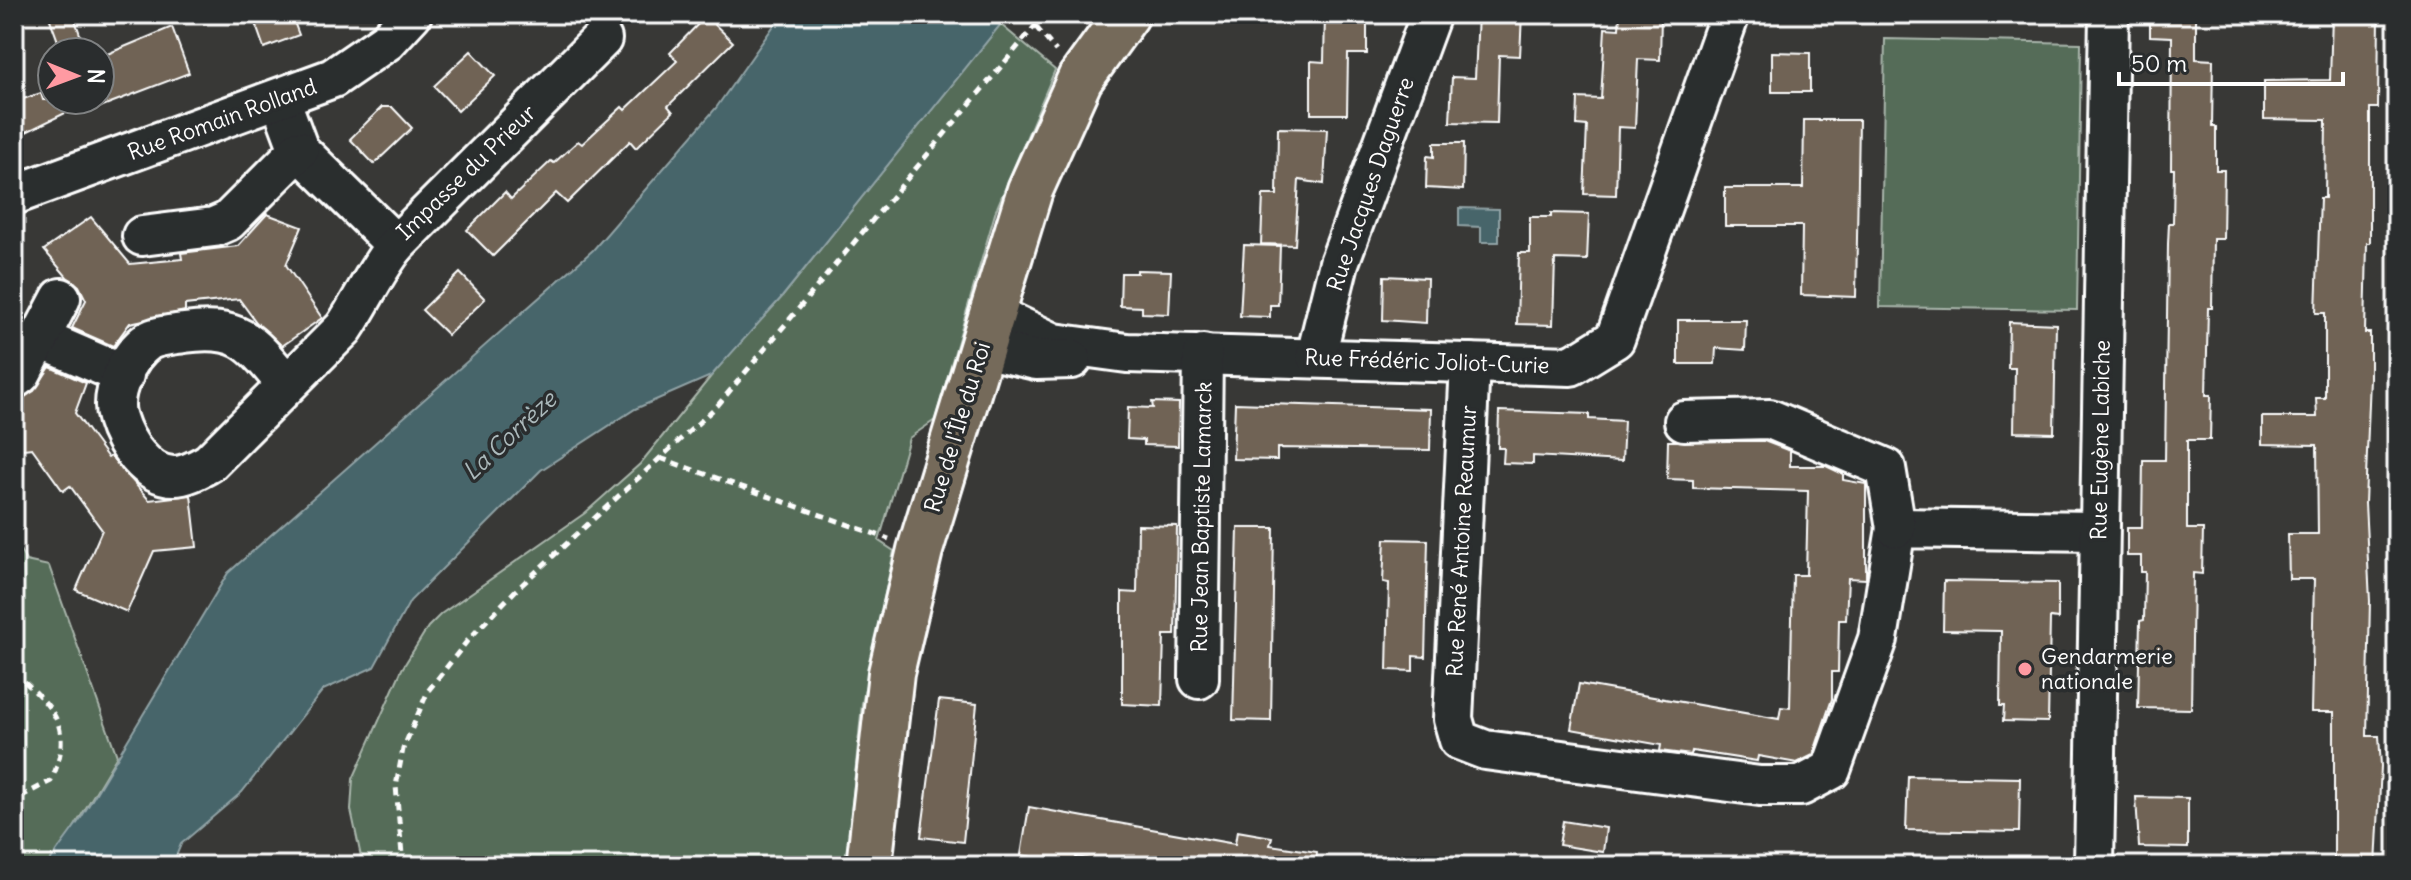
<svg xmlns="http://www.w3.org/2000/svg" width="2411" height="880" font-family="Delius,sans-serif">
  <rect width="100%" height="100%" fill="#383836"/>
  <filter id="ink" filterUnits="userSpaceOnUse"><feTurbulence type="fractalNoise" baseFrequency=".0125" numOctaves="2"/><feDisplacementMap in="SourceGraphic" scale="16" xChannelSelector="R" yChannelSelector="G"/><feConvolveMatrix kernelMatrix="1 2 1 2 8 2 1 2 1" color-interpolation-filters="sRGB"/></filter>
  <g filter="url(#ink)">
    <g fill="#546c59" stroke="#aab6ac" stroke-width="2">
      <polygon points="1000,24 1055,70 996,210 935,420 909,438 879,541 894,551 862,704 846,866 363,866 351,810 353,779 402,669 428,627 441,614 585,513 640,464 725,359 782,297"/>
      <polygon points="1885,39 2081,43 2077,310 1880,307"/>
      <polygon points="14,539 26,561 49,566 117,756 51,866 14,866"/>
    </g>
    <g fill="#47656b" stroke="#91a3a6" stroke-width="2">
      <polygon points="782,14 1009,14 782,297 711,376 635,409 541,470 410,601 374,667 323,690 242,792 181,844 172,866 46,866 81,818 228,573 593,250 716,108"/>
      <polygon points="1459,208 1499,209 1499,242 1481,242 1481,227 1459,226"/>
    </g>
    <g fill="#6f6355" stroke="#fff" stroke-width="2">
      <polygon points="48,14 73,14 86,52 62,52"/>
      <polygon points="252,14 291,14 299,35 264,48"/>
      <polygon points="1325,14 1367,14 1367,54 1348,54 1347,114 1311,114 1311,61 1324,62"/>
      <polygon points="1478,14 1522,14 1520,56 1499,55 1497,123 1450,122 1452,77 1475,78"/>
      <polygon points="1620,14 1661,16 1660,60 1638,59 1635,128 1618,127 1616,195 1584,194 1587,126 1577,125 1578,98 1601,99 1605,28 1619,29"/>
      <polygon points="2150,14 2196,14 2196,59 2213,60 2212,127 2216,127 2216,170 2224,170 2223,239 2213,239 2212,308 2208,308 2206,395 2211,395 2210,440 2187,440 2187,529 2203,529 2202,574 2193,573 2191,709 2138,708 2140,621 2144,620 2145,572 2141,572 2141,556 2127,556 2127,528 2142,528 2143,460 2165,460 2168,244 2169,223 2173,223 2174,169 2171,169 2172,37 2150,36"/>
      <polygon points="2332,14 2379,14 2378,108 2370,108 2370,243 2367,243 2365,333 2370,333 2370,378 2365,503 2370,601 2367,736 2379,736 2381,766 2376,866 2334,866 2334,712 2311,712 2314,579 2289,579 2288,534 2318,534 2317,445 2262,444 2262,417 2317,417 2316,398 2325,398 2325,313 2316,313 2320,198 2325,198 2326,120 2264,119 2264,81 2330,80"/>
      <polygon points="706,16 733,42 668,106 673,112 636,148 630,141 567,203 556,193 493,256 467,230 505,192 511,199 551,161 554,163 578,141 582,144 622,107 625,110 677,61 670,53"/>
      <polygon points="172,27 189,73 100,107 100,57"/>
      <polygon points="471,51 495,76 458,111 434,86"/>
      <polygon points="1772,52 1810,53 1810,92 1772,92"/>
      <polygon points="41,93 43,100 92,100 14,138 14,102"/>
      <polygon points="382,107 392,107 412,128 374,164 350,139"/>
      <polygon points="1804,120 1859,120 1856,297 1801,295 1802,226 1725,226 1725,188 1803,188"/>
      <polygon points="1278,128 1327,129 1324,184 1299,180 1295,245 1261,244 1263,195 1277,195"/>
      <polygon points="1434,143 1464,143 1463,190 1426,188 1427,156 1434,157"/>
      <polygon points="1551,213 1589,214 1587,260 1555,259 1553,325 1517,324 1519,253 1530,253 1530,217 1551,217"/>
      <polygon points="267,214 302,227 286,265 322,318 282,346 256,322 239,299 185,305 185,311 130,323 113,346 72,328 86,300 79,286 67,277 44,250 91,217 130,264 182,259 181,253 238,246"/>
      <polygon points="1244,245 1280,246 1278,305 1270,305 1270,317 1240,316"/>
      <polygon points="1137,270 1171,271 1169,314 1142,313 1142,307 1120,306 1121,273 1137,273"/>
      <polygon points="460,273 485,299 448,335 422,310"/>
      <polygon points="1384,276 1427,278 1426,323 1383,320"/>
      <polygon points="1678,320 1746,320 1745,350 1716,348 1715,364 1678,364"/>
      <polygon points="2009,322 2056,324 2054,433 2014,432 2015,368 2008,368"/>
      <polygon points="50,367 86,383 75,413 108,458 111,456 149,500 191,495 197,547 154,551 127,612 76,590 102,530 70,486 63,491 32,448 14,450 14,401 34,391"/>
      <polygon points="1152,402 1179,403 1178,446 1144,445 1144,440 1127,439 1128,407 1153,408"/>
      <polygon points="1235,403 1431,409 1430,450 1277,448 1277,460 1233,459"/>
      <polygon points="1499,411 1589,414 1589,419 1624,421 1622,461 1533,456 1533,464 1503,463 1504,448 1498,448"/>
      <polygon points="1668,441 1764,441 1790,451 1790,466 1826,466 1843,474 1843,480 1866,484 1866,579 1848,578 1846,620 1839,620 1838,672 1832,672 1832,699 1813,755 1797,763 1758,756 1757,761 1692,751 1691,755 1660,751 1661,745 1571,729 1579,684 1779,719 1781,707 1790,708 1793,575 1806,575 1808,491 1693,488 1693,480 1667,479"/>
      <polygon points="1138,525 1177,526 1175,635 1164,635 1162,706 1122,704 1122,592 1137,593"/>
      <polygon points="1238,528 1274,528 1271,721 1233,720"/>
      <polygon points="1385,539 1428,540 1425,657 1413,656 1413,671 1387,670 1389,583 1383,582"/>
      <polygon points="1944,581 2058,583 2058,619 2050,618 2048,722 2003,721 2004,706 2000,706 2001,631 1943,630"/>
      <polygon points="939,700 977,704 963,842 921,837"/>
      <polygon points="1908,776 2020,778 2019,832 1906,830"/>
      <polygon points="2136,797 2188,798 2188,848 2139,847"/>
      <polygon points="1029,807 1235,844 1237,831 1272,837 1270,845 1317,852 1316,866 1131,866 1076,857 1075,864 1021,855"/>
      <polygon points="1563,821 1606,828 1603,852 1559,845"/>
    </g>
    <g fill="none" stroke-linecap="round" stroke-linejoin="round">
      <defs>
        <g id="minor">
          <polyline points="280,99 299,150 396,245 602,39"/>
          <polyline points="14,195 333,78 387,41 412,14"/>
          <polyline points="142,236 214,227 228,221 299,150"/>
          <polyline points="991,313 1054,343 1127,353 1571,366 1615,339 1730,14"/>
          <polyline points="41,339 124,375"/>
          <polyline points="982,348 1036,360 1072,359"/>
          <polyline points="1316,356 1339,263 1431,14"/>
          <polyline points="1470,363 1453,719 1459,740 1485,750 1760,786 1801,786 1831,770 1878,639 1896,528 2098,531"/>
          <polyline points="14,379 21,374 61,298"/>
          <path d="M286,384C252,343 241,325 184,333C173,335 158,335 148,341C128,355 109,394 117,418C124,442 146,476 174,476C186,476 198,469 209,463L344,328C363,300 375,271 396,245"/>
          <polyline points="1684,421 1770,419 1886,468 1896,528"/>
          <polyline points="1199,679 1203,354"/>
          <polyline points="2094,866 2109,14"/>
        </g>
        <polyline id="major" points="869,866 891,673 920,550 1030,190 1080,79 1127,14"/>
      </defs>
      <use href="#minor" stroke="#fff" stroke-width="44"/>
      <use href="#major" stroke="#fff" stroke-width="50"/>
      <g stroke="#fff" stroke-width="5" stroke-dasharray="8 6" stroke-linecap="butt">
        <polyline points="1036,27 1056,51"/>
        <polyline points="660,458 889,539"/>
        <path d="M14,672C54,708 75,727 51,781L14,800"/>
        <polyline points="403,866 396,786 403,749 428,691 468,640 515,591 718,405 1045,14"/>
      </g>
      <use href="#minor" stroke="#2a2d2e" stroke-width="38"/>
      <use href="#major" stroke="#746a5a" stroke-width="44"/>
    </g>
  </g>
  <circle fill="#ff9aa2" stroke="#2a2d2e" stroke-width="3" cx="2025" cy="669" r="8"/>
  <g text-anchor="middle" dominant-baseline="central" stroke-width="7" stroke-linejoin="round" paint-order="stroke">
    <g font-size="22" fill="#fff" stroke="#2a2d2e">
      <text transform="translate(222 119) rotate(-20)">Rue Romain Rolland</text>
      <text transform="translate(466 172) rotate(-44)">Impasse du Prieur</text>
      <text transform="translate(1370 184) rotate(-71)">Rue Jacques Daguerre</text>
      <text transform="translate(1427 361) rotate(2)">Rue Frédéric Joliot-Curie</text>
      <text transform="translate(957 427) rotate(-73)">Rue de l'Île du Roi</text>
      <text transform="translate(2100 440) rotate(-89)">Rue Eugène Labiche</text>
      <text transform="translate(1201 517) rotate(-89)">Rue Jean Baptiste Lamarck</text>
      <text transform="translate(1461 541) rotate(-87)">Rue René Antoine Reaumur</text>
    </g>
    <g font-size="22" fill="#fff" stroke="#2a2d2e" text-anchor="start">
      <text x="2041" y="656">Gendarmerie<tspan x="2041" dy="25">nationale</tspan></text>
    </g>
    <g font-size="24" font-style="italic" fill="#acbabc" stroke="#2a2d2e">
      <text transform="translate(509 435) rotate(-43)">La Corrèze</text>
    </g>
  </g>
  <rect width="2411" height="880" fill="none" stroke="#2a2d2e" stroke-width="48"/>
  <rect x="24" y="24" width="2363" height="832" fill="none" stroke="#fff" stroke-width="3" filter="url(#ink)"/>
  <g transform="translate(76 76) rotate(91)"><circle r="38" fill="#2a2d2e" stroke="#7f8182" stroke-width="2"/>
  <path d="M0-6L14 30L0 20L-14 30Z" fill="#ff9aa2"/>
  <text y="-12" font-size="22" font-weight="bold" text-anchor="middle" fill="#ffffff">N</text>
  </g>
  <path d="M2119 72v12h224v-12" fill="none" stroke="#ffffff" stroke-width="4"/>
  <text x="2131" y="72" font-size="24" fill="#ffffff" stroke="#2a2d2e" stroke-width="6" paint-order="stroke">50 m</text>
</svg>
